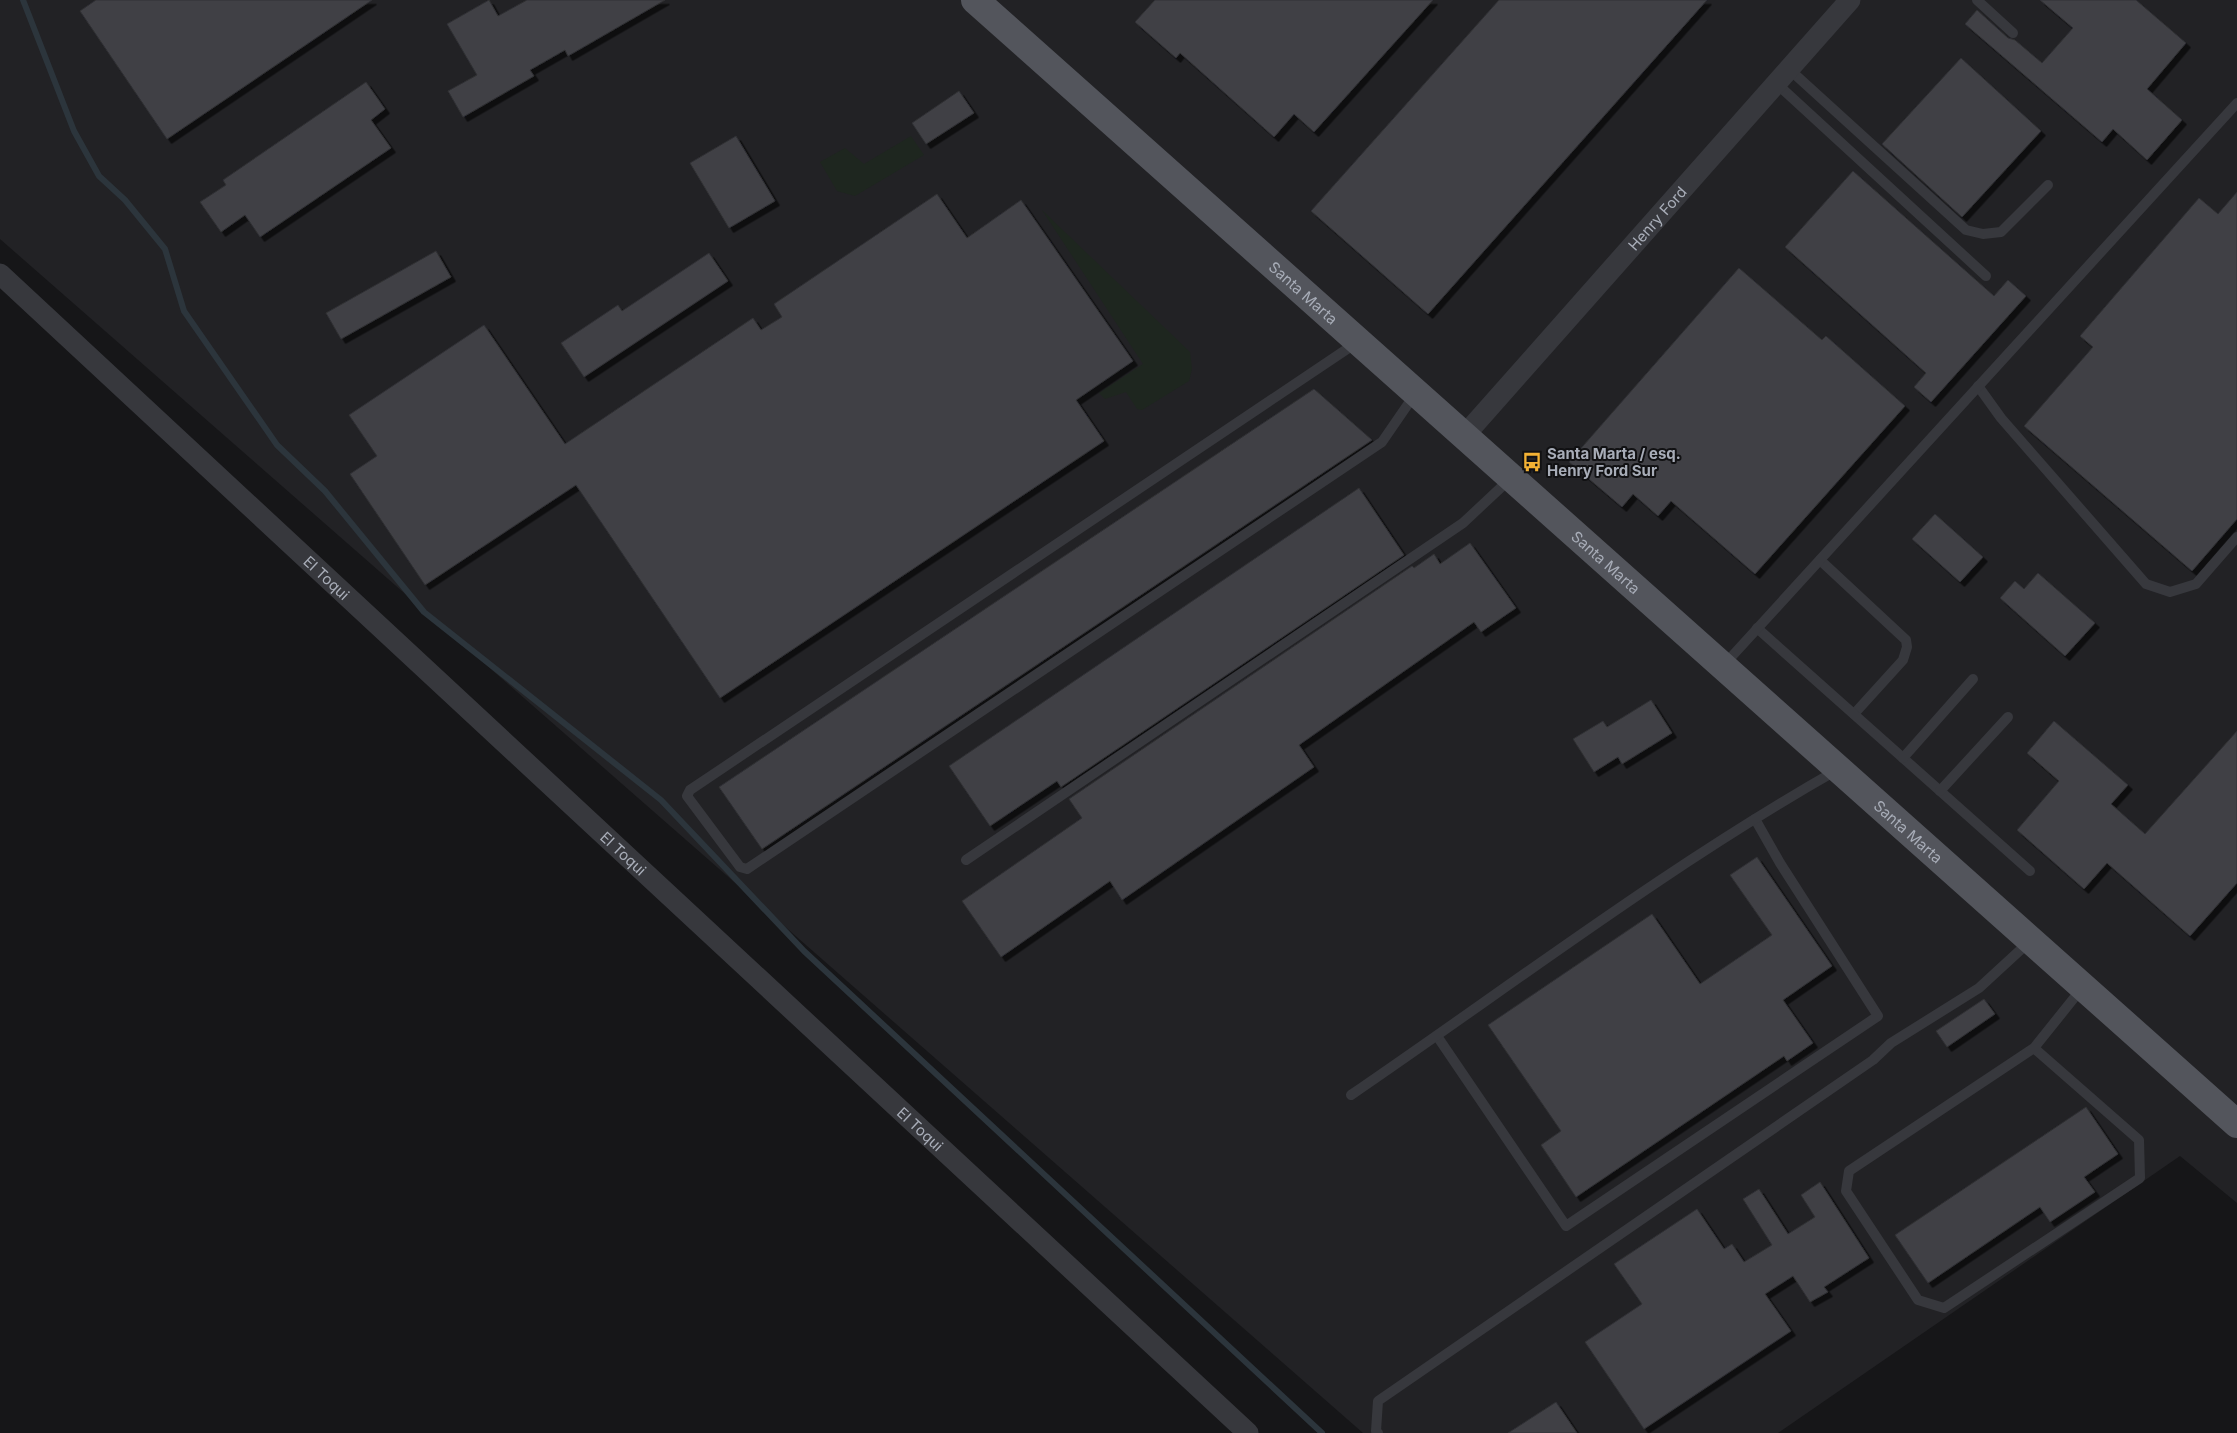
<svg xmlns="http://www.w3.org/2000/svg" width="2237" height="1433" font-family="Inter,sans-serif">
  <defs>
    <filter id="shadow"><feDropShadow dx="4.5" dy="4.5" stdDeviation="0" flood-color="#0009"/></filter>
  </defs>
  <rect width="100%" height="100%" fill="#161618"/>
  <polygon fill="#222225" points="0,0 2237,0 2237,1203 2180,1156 1778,1433 1363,1433 0,239"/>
  <g fill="#1e261f">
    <polygon points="911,136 924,155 855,196 837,191 820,162 845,148 864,164"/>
    <polygon points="1042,210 1190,352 1192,369 1189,381 1142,410 1137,409 1126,392 1105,399 1099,393 1143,364"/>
  </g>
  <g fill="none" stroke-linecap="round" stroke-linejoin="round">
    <polyline stroke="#2c353c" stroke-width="6" points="23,0 74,131 99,176 125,200 165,249 184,311 277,445 325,491 424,612 661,800 804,951 1322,1433"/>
  </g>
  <g fill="#404145" stroke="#303034" filter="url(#shadow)">
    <polygon points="96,0 372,0 167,139 80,11"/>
    <polygon points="489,0 498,16 527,0 665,0 568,56 565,50 530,70 534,76 463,117 448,91 477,75 447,24"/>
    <polygon points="1155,0 1433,0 1314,132 1294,114 1274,137 1180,53 1176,58 1135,22"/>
    <polygon points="1499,0 1707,0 1428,314 1311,211"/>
    <polygon points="2040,0 2136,0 2186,43 2147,89 2182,120 2147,160 2113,129 2102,142 1965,24 1977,10 2008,38 2015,40 2042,63 2073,28"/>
    <polygon points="1961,58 2041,131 1962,217 1882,144"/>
    <polygon points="366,82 385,109 371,120 391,148 260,237 245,215 221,232 200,202 226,185 223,180"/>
    <polygon points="959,91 974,113 926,144 912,123"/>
    <polygon points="736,136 775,201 729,228 690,163"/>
    <polygon points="1853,171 1994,296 2008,280 2026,296 1931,402 1914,387 1926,373 1785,247"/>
    <polygon points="2237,192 2237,519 2192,571 2024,426 2093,347 2080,336 2199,198 2218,214"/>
    <polygon points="937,194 967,238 1021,200 1133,361 1076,400 1104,441 720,698 576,485 425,585 350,474 377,456 349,415 484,325 565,444 753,318 761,330 782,317 774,304"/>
    <polygon points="436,251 451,277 341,339 326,313"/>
    <polygon points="709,253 728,281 584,377 561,343 618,305 622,311"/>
    <polygon points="1739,268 1822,340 1826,336 1905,406 1755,574 1671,501 1658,516 1633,494 1622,507 1569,462"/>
    <polygon points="1314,389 1372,440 762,849 719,787"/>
    <polygon points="1359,488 1404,555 1061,787 1057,781 990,826 949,766"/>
    <polygon points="1935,514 1983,557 1960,582 1912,539"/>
    <polygon points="1470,543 1516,608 1481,632 1474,622 1299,745 1314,767 1122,900 1110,881 1001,957 962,901 1082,818 1069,799 1412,566 1414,568 1434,554 1440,564"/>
    <polygon points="2038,573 2095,623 2065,656 2000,598 2015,581 2024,589"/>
    <polygon points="1651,700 1672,733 1622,764 1618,757 1594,772 1573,739 1603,721 1607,727"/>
    <polygon points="2054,721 2128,785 2111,804 2145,834 2237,731 2237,883 2190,936 2107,863 2084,889 2017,830 2059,781 2027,753"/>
    <polygon points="1757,857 1832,966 1783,1000 1813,1043 1787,1061 1784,1056 1576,1197 1541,1145 1561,1131 1488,1025 1652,914 1700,984 1772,935 1730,875"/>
    <polygon points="1984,999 1995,1014 1947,1047 1936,1031"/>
    <polygon points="2086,1107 2118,1154 2084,1177 2095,1192 2050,1222 2040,1207 1928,1283 1895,1235"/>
    <polygon points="1820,1182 1869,1258 1824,1287 1828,1292 1810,1302 1793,1276 1765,1294 1791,1331 1644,1429 1585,1342 1642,1304 1614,1264 1697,1209 1724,1249 1732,1244 1744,1262 1772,1245 1743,1199 1759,1189 1788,1234 1815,1217 1801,1195"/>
    <polygon points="1556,1402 1577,1433 1508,1433"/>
  </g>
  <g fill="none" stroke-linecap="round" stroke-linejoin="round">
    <g stroke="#37383d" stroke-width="10">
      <polyline points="1977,0 2013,33"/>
      <polyline points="1789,69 1966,230 1983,234 2001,232 2048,185"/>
      <polyline points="1776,83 1986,276"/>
      <polyline points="1356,343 690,790 687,796 740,867 747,869 1382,442 1415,394"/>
      <polyline points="1978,386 2001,418 2146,584 2170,592 2196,584 2237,537"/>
      <polyline points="1820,560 1906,640 1907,647 1903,660 1854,714"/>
      <polyline points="1757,628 2030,871"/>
      <polyline points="1723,666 2237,103"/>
      <polyline points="1903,758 1973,679"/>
      <polyline points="1940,791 2008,717"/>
      <polyline points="966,860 1463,523 1510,479"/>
      <polyline points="1437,1036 1566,1226 1878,1016 1780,863 1755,819"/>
      <polyline points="2034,1048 2139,1140 2140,1178 1944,1308 1918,1300 1846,1191 1849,1171 2034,1048 2082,988"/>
      <path d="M1351,1095C1512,985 1668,866 1837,770"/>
      <polyline points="1378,1433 1376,1431 1378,1401 1873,1060 1891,1043 1979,988 2029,942"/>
    </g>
    <g stroke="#37383d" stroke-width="21">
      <path id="s1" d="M0,274L1248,1433"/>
      <path id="s2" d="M1464,436L1850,0"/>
    </g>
    <path stroke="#53555c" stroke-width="28" id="s3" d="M975,0L2237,1124"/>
  </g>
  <defs>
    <symbol id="bus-bare" viewBox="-9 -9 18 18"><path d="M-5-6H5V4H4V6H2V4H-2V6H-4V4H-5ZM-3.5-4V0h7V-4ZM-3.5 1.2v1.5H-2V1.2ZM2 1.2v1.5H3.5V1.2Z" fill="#f2b134" stroke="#111113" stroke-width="2.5" paint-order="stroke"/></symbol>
  </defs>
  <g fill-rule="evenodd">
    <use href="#bus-bare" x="1518" y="448" width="28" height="28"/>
  </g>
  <g text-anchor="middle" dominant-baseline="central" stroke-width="4" stroke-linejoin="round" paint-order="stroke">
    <g font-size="15" fill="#a8adb8" stroke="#111113">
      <text stroke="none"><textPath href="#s2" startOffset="291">Henry Ford</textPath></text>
      <text stroke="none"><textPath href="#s3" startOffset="440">Santa Marta</textPath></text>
      <text stroke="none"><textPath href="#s3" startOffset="845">Santa Marta</textPath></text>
      <text stroke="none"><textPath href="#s1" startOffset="446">El Toqui</textPath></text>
      <text stroke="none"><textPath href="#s3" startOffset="1250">Santa Marta</textPath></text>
      <text stroke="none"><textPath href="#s1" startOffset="851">El Toqui</textPath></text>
      <text stroke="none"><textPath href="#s1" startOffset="1256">El Toqui</textPath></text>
    </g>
    <g font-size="15" font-weight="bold" fill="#a8adb8" stroke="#111113" text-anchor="start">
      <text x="1547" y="453">Santa Marta / esq.<tspan x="1547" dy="17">Henry Ford Sur</tspan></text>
    </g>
  </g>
</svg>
